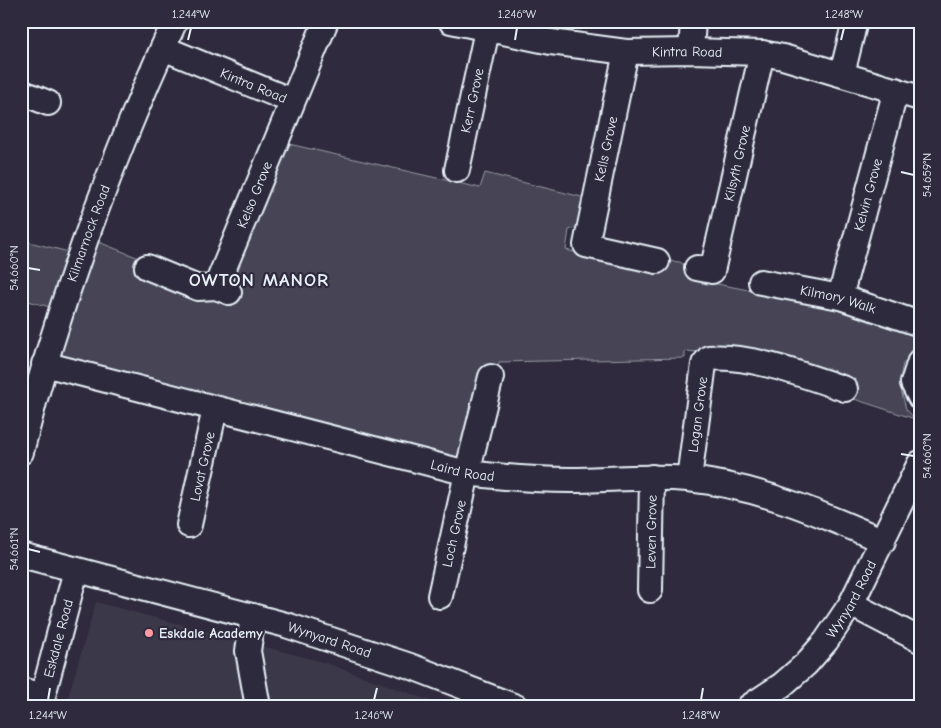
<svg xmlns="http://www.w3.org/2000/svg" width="941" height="728" font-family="'Comic Neue',sans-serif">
  <rect width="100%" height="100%" fill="#2f2a3d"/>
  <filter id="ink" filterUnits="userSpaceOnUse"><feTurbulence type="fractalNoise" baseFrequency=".02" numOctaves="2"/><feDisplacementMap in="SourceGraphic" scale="10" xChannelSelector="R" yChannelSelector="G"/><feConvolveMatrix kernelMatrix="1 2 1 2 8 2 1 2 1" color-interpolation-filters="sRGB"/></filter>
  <g filter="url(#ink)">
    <polygon fill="#3b3749" points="96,602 326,663 448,707 65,707"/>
    <g fill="#464455" stroke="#979aa6">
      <polygon points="289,144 480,188 485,173 586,198 580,226 569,230 566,250 661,271 666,261 680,262 689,268 691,279 827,305 920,333 920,348 916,350 903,364 899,382 906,409 915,419 845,396 763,357 685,351 685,358 499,362 462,463 57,359 96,241 139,258 135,272 195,299 211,299 232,306 239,289 231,279"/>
      <polygon points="21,240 69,252 50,307 21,299"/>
    </g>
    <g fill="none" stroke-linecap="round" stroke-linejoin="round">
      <defs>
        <g id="minor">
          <path id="s1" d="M451,21L551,42L626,52L691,51L762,53L783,57L920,98"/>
          <path id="s2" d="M163,48L292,101"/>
          <polyline points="691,51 693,21"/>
          <polyline points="626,52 586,245 657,261"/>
          <polyline points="842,74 855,21"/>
          <polyline points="21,92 48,103"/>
          <path id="s3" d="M457,170L487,30"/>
          <polyline points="147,267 198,288 216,287 229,292"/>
          <path id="s4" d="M697,268L712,271L762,53"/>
          <path id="s5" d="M761,282L840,297L914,322"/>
          <path id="s6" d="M216,287L326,21"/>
          <path id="s7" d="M840,297L896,90"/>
          <polyline points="920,361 913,383 920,397"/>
          <path id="s8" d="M44,364L467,473C501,477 536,480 570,480C609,480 648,475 688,479C757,486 820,513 883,541"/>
          <path id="s9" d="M21,452C58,303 111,160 175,21"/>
          <path id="s10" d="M689,479L704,364L709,358C749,354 806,376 845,389"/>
          <path id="s11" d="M189,525L215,409"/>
          <path id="s12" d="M21,555L286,625L410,666L516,707"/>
          <path id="s13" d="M650,590L652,477"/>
          <path id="s14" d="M440,596L467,473L491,377"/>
          <polyline points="851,604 920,640"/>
          <polyline points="253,616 248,651 258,707"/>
          <polyline points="21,690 43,696"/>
          <path id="s15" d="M40,707L76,570"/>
          <path id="s16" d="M749,707L782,685L806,664L826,641L851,604L920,463"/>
        </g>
      </defs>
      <use href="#minor" stroke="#e8f1f8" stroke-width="28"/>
      <use href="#minor" stroke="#2f2a3d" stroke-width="24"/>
    </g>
  </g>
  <path fill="none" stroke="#e8f1f8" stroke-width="2" d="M188,40L191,28M515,40L517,28M841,40L844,28M901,172L914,175M28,268L40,270M901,454L914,456M28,549L40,552M48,700L50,688M374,700L377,688M701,700L703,688"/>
  <circle fill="#ff9aa2" stroke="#2f2a3d" stroke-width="2" cx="149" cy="633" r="5"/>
  <g text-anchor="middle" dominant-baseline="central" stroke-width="4.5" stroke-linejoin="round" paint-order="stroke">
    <g font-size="14" fill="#e8f1f8" stroke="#2f2a3d">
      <text stroke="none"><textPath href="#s1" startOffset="239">Kintra Road</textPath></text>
      <text stroke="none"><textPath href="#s2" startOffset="98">Kintra Road</textPath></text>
      <text stroke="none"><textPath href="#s3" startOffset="71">Kerr Grove</textPath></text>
      <text transform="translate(606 149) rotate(-78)">Kells Grove</text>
      <text stroke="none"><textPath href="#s4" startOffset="126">Kilsyth Grove</textPath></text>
      <text stroke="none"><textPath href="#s6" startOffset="100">Kelso Grove</textPath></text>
      <text stroke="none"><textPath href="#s7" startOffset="106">Kelvin Grove</textPath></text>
      <text stroke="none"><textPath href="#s9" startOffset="229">Kilmarnock Road</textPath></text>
      <text stroke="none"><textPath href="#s5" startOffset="79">Kilmory Walk</textPath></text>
      <text stroke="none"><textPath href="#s10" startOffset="65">Logan Grove</textPath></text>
      <text stroke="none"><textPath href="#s11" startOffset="60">Lovat Grove</textPath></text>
      <text stroke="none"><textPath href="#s8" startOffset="432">Laird Road</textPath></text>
      <text stroke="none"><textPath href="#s13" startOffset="58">Leven Grove</textPath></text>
      <text stroke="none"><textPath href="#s14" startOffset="64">Loch Grove</textPath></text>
      <text stroke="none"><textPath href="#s16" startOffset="151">Wynyard Road</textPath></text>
      <text stroke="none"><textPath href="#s15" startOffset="71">Eskdale Road</textPath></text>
      <text stroke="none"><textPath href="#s12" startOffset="320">Wynyard Road</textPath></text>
    </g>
    <g font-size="14" font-weight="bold" fill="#e8f1f8" stroke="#2f2a3d" text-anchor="start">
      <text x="159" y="633">Eskdale Academy</text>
    </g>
    <g font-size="19" font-weight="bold" letter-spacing="1" fill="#e8f1f8" stroke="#2f2a3d">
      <text x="259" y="280">OWTON MANOR</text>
    </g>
  </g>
  <rect width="941" height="728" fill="none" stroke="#2f2a3d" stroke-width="55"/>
  <rect x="28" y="28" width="886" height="672" fill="none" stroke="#e8f1f8" stroke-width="2"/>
  <g font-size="12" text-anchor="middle" fill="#e8f1f8">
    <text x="191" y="18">1.244°W</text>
    <text x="517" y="18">1.246°W</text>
    <text x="844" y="18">1.248°W</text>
    <text transform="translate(927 175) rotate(-90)" y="4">54.659°N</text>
    <text transform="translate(14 268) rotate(-90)" y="4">54.660°N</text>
    <text transform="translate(927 456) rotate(-90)" y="4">54.660°N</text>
    <text transform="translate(14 549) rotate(-90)" y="4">54.661°N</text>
    <text x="48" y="719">1.244°W</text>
    <text x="374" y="719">1.246°W</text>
    <text x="701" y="719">1.248°W</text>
  </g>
</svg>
